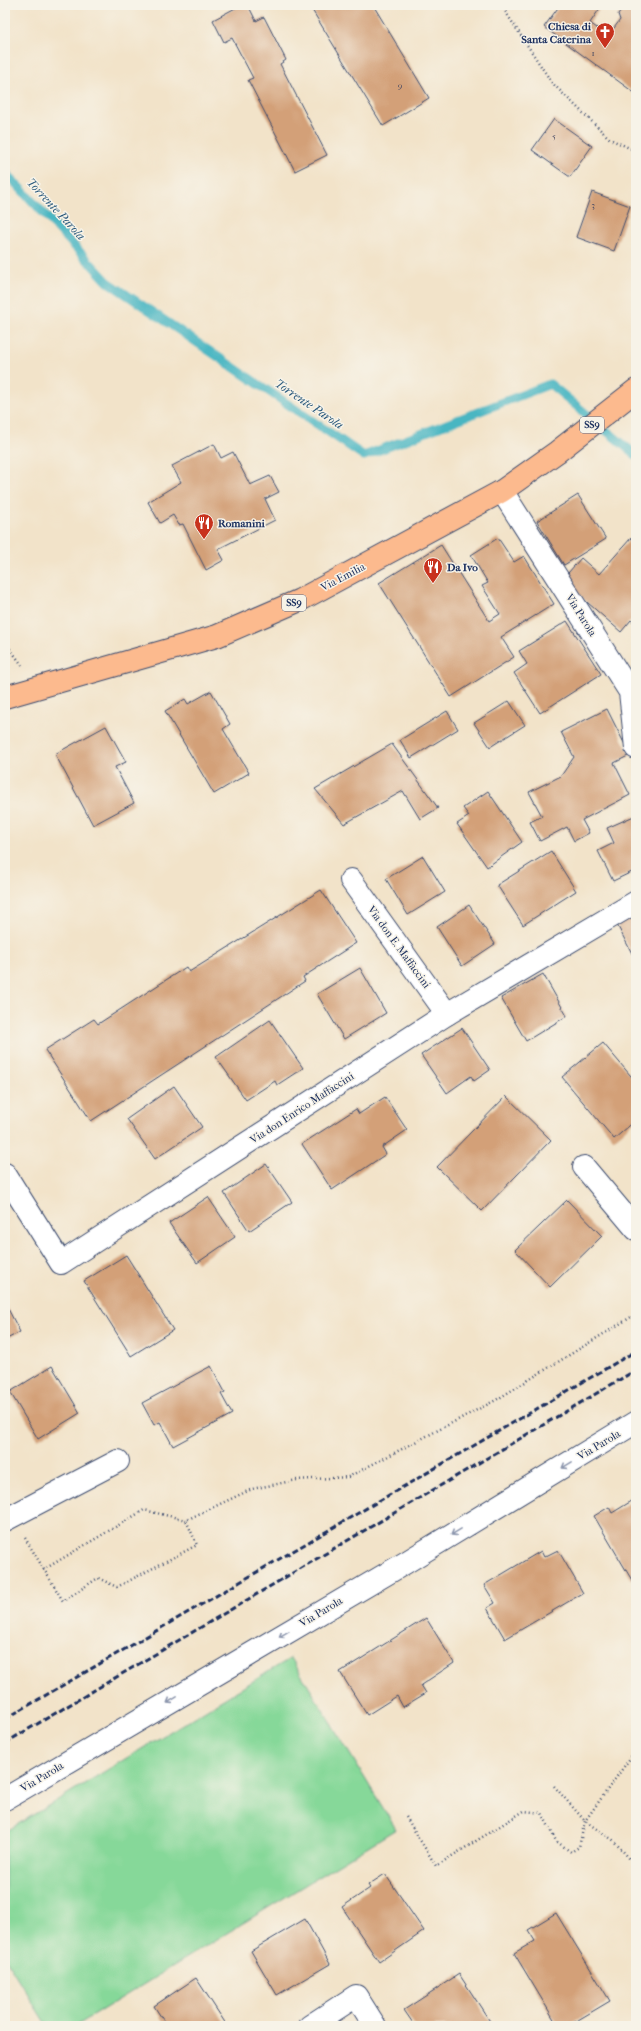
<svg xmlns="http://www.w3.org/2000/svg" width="641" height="2031" font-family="'IM FELL French Canon',serif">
  <rect width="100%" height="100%" fill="#f7f3e8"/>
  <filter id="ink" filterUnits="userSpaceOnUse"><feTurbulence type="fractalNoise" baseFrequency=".025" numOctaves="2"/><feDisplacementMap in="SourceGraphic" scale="8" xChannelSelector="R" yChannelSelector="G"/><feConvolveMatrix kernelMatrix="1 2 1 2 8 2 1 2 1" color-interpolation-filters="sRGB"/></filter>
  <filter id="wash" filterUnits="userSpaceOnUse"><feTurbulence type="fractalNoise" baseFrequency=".012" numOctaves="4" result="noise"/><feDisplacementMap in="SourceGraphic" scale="16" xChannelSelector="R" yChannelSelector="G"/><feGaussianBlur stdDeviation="0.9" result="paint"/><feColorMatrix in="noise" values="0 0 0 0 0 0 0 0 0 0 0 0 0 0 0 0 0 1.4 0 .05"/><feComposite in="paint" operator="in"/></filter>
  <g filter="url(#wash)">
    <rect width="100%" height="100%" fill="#f2e3c9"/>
    <polygon fill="#86d899" stroke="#50847c" points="291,1658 396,1829 76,2026 47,2026 5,1958 5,1832"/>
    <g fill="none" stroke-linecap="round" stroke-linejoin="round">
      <polyline stroke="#48b6c2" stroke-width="9" points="5,172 108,282 364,456 550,384 636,455"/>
    </g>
    <g id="blocks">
      <g fill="#d3a078">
        <polygon points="241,5 248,5 256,21 264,17 286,60 280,64 327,155 295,171 248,80 253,78 232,38 224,42 213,20"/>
        <polygon points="309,5 373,5 429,98 383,126"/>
        <polygon points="560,5 602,5 590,23 608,36 620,20 618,14 625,5 636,5 636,94 544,27"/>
        <polygon points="554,119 592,146 570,177 532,150"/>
        <polygon points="592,192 630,206 614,251 576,237"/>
        <polygon points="214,444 221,458 233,452 250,485 270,476 279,492 265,499 275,520 218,549 224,560 206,570 183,524 179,525 173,515 160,523 148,502 181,482 172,466"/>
        <polygon points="578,495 606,539 564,565 537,521"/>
        <polygon points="498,538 514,562 524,556 554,604 501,637 514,657 451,697 379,583 441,545 489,621 500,614 482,586 488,583 471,555"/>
        <polygon points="631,538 636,542 636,625 631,620 621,632 562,580 581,558 599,574"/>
        <polygon points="567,621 601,674 540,713 514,673 527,664 519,651"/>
        <polygon points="211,691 230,724 223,729 249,773 214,794 165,711 185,699 188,704"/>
        <polygon points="509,701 525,725 490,747 474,723"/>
        <polygon points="607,709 630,755 614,763 630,795 582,820 589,833 574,841 567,827 540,841 530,822 542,816 529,792 561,776 574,757 561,732"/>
        <polygon points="447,711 458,729 411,758 400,740"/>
        <polygon points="106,726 126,762 115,767 134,803 93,825 55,754"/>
        <polygon points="392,744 438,808 420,819 403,791 344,824 315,789"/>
        <polygon points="488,791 522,842 487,867 457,824 469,816 463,808"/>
        <polygon points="634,816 636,821 636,870 613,881 598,851 614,843 607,828"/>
        <polygon points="551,851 576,891 523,925 497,885"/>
        <polygon points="423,856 445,892 408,915 386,879"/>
        <polygon points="321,890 356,943 303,977 305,981 91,1121 45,1050 94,1019 98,1024 186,967 189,972"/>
        <polygon points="469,905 495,944 462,966 437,927"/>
        <polygon points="636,910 636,961 615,921"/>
        <polygon points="360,968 386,1013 344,1039 317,994"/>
        <polygon points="543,974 567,1016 526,1041 501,998"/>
        <polygon points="270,1020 303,1068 277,1085 275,1081 246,1100 216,1057"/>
        <polygon points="462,1028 490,1070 474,1081 471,1076 447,1093 421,1055"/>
        <polygon points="603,1043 636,1082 636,1120 614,1139 562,1077"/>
        <polygon points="174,1086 202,1127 155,1159 127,1119"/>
        <polygon points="506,1096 551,1140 482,1211 437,1167"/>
        <polygon points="385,1097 407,1130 382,1147 386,1154 332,1190 302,1144 356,1109 359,1114"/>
        <polygon points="266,1164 292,1202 249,1231 224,1193"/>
        <polygon points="208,1197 235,1237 197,1263 169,1223"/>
        <polygon points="567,1200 602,1236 550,1287 515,1250"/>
        <polygon points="126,1255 173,1330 131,1356 84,1281"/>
        <polygon points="5,1303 20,1332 5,1340"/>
        <polygon points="52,1366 80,1413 38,1439 10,1392"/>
        <polygon points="211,1366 225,1392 221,1394 232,1414 173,1446 160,1422 154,1425 142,1403"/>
        <polygon points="635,1499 636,1501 636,1587 594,1516 609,1507 612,1513"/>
        <polygon points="558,1550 583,1593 505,1639 487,1608 495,1603 484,1585 541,1551 544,1557"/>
        <polygon points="426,1618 454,1663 421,1685 426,1693 403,1707 397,1696 367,1715 340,1672"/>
        <polygon points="385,1874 424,1931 379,1962 342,1907 370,1888 368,1885"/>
        <polygon points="556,1913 610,2001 568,2026 558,2026 514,1953 535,1941 528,1930"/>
        <polygon points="305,1919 330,1964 277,1995 251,1951"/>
        <polygon points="459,1974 493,2026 415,2026 404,2010"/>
        <polygon points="196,1978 226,2024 223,2026 167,2026 154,2006"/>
      </g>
    </g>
  </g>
  <g filter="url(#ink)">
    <use href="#blocks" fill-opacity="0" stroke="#3b4a6e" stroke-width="1"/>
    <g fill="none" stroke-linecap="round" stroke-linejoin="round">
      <defs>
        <g id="street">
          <polyline points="502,491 630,692 636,748"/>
          <polyline points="351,880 447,1014"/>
          <polyline points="584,1167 636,1229"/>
          <polyline points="5,1174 61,1263 447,1014 636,902"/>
          <polyline points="5,1520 118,1461"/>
          <polyline points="5,1799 405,1563 636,1422"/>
          <polyline points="310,2026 356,1996 375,2026"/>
        </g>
        <polyline id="primary" points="5,697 217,636 300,600 502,491 557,452 636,390"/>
      </defs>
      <use href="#street" stroke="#3b4a6e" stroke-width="24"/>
      <use href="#primary" stroke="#3b4a6e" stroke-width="24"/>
      <g stroke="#3b4a6e" stroke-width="2.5" stroke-dasharray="1 3" stroke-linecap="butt">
        <polyline points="501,5 552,83 610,139 636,151"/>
        <polyline points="5,642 22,665"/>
        <polyline points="25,1538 63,1601 98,1578 117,1587 197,1545 186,1520 252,1489 297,1480 348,1477 496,1400 636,1314"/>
        <polyline points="43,1570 144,1510 186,1520"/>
        <polyline points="554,1786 585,1821 613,1840 636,1866"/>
        <polyline points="406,1817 436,1866 524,1811 542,1813 556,1841 571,1852 579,1847 585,1821 636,1750"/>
      </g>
      <use href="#street" stroke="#fff" stroke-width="22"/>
      <use href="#primary" stroke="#fcba8e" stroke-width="22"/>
      <g stroke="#1b2f5e" stroke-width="3" stroke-dasharray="6 3" stroke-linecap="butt">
        <polyline points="5,1719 636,1351"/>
        <polyline points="5,1743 636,1370"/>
      </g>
    </g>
    <defs><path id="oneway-shaft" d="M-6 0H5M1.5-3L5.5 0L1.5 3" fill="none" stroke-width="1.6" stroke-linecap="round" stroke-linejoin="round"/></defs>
    <g stroke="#8d97ae">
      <use href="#oneway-shaft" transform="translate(567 1465) rotate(149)"/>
      <use href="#oneway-shaft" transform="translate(456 1532) rotate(149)"/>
      <use href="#oneway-shaft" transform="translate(284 1634) rotate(149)"/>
      <use href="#oneway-shaft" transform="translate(172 1700) rotate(149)"/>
    </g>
  </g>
  <defs>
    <symbol id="church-pin" viewBox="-11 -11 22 30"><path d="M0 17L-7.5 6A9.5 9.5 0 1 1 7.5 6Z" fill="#c8321e" stroke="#f7f3e8"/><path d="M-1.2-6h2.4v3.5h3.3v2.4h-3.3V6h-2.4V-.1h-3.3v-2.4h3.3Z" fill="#fff"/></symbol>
    <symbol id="restaurant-pin" viewBox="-11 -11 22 30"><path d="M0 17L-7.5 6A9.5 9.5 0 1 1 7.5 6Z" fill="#c8321e" stroke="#f7f3e8"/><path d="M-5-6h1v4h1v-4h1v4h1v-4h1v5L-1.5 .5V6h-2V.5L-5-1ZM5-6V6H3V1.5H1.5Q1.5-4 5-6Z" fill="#fff"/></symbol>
  </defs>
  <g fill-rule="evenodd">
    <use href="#church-pin" x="594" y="21" width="22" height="30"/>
    <use href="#restaurant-pin" x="193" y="512" width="22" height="30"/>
    <use href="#restaurant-pin" x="422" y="556" width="22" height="30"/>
  </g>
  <g text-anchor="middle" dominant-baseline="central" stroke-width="3" stroke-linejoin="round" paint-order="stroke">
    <g font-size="9" fill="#494b64">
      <text x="593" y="53">1</text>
      <text x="400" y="85">9</text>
      <text x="554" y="136">5</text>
      <text x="593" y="205">3</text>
    </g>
    <g fill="#f7f3e8" stroke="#5d6a87" stroke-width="1">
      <rect x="580" y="417" width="24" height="16" rx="3"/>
      <rect x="282" y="595" width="24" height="16" rx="3"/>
    </g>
    <g font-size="10" font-weight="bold" fill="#1b2f5e">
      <text x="592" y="425">SS9</text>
      <text x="294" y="603">SS9</text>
    </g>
    <g font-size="11" font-weight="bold" fill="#1b2f5e" stroke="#f7f3e8" text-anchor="start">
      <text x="591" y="26" text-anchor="end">Chiesa di<tspan x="591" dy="13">Santa Caterina</tspan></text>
      <text x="218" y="523">Romanini</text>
      <text x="447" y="567">Da Ivo</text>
    </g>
    <g font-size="11" fill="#1b2f5e" stroke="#f7f3e8">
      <text transform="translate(343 577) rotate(-28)">Via Emilia</text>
      <text transform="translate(581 615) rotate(58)">Via Parola</text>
      <text transform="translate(399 947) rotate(54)">Via don E. Maffaccini</text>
      <text transform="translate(302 1108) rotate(-33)">Via don Enrico Maffaccini</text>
      <text transform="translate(599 1445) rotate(-31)">Via Parola</text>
      <text transform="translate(321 1612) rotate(-31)">Via Parola</text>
      <text transform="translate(42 1777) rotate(-31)">Via Parola</text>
    </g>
    <g font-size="12" font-style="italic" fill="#28587c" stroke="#f7f3e8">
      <text transform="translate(56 209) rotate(47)">Torrente Parola</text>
      <text transform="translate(309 404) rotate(34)">Torrente Parola</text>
    </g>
  </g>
  <rect width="641" height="2031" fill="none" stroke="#f7f3e8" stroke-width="20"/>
</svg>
